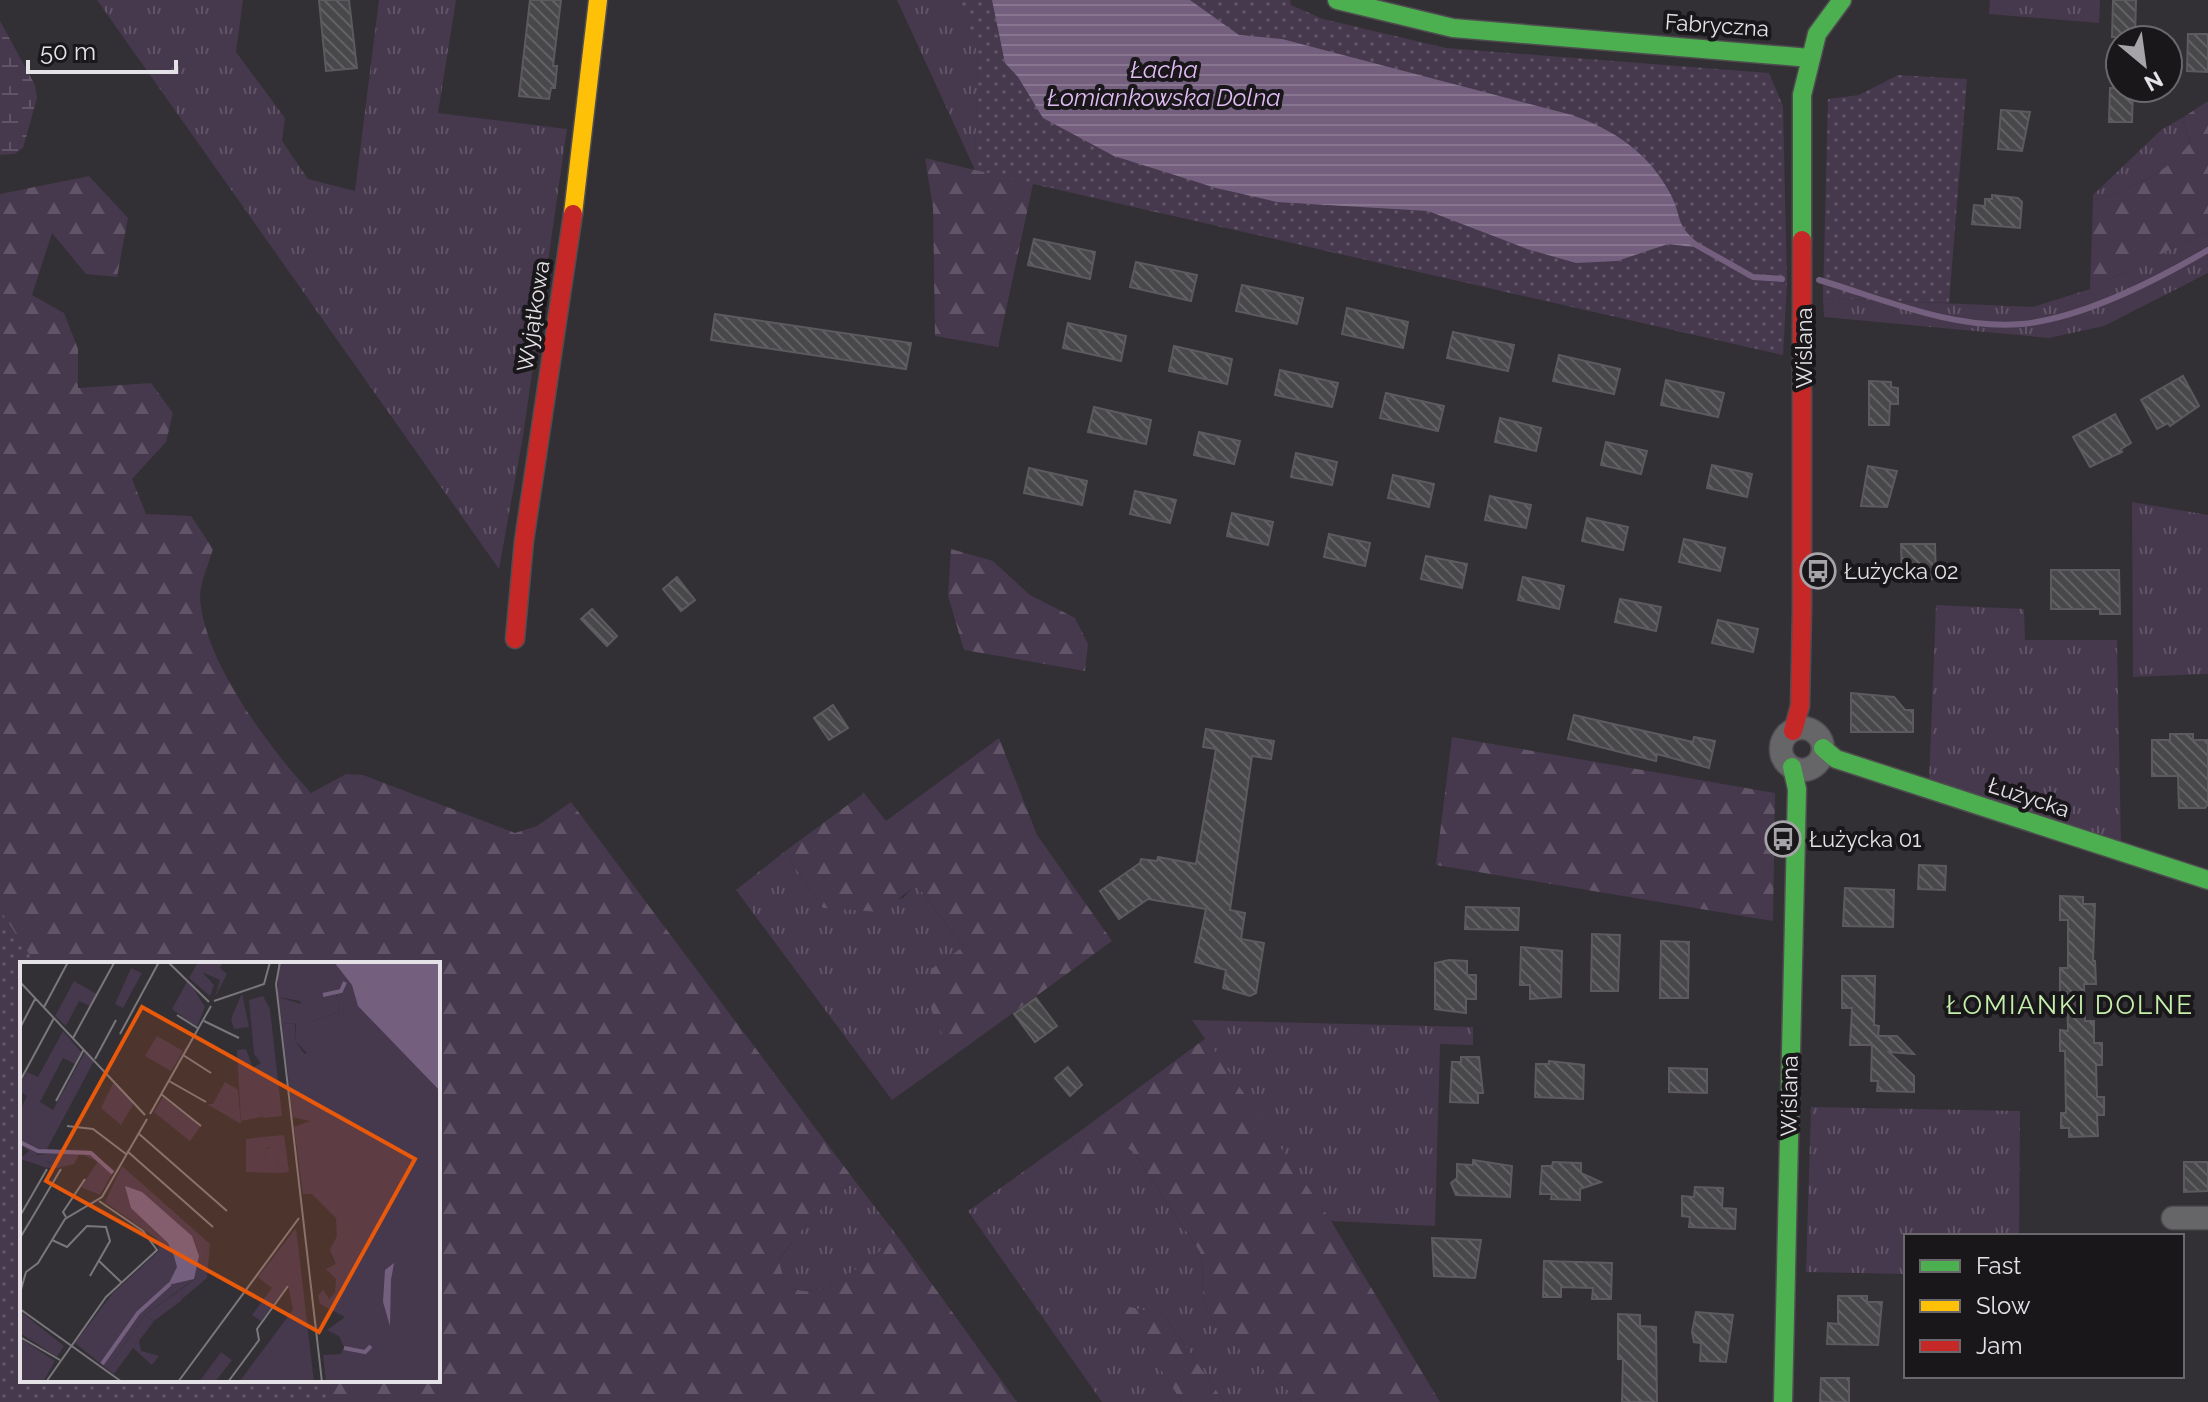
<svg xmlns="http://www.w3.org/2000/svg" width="2208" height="1402" font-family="Raleway,sans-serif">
  <defs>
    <pattern id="grass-tufts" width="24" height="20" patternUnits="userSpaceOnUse" patternTransform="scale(2)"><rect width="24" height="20" fill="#46384d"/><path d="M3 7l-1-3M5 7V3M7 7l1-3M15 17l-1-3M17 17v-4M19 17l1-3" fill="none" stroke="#615467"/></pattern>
    <pattern id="forest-firs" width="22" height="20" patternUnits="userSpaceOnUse" patternTransform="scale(2)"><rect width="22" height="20" fill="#46384d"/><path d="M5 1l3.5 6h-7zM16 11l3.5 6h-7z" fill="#615467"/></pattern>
    <pattern id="wetland-marsh" width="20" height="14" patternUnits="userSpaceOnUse" patternTransform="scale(2)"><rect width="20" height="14" fill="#46384d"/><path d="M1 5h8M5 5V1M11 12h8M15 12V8" fill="none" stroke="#615467"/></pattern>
    <pattern id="park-dots" width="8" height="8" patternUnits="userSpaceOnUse" patternTransform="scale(2)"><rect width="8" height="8" fill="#46384d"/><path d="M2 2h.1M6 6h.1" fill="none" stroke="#615467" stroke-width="1.8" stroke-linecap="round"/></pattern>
    <pattern id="water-rules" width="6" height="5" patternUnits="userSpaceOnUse" patternTransform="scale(2)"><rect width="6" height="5" fill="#74607e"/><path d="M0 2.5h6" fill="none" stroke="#887690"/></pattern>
    <pattern id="building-back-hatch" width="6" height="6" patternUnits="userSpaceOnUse" patternTransform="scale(2)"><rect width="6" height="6" fill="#48474a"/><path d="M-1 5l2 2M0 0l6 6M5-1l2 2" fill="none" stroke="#626164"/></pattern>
  </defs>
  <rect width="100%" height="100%" fill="#323034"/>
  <g fill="url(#grass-tufts)">
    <polygon points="97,0 243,0 236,52 285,118 282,141 308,179 355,191 379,0 456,0 438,113 567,129 523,436 499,569"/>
    <polygon points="897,0 959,0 978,54 975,170"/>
    <polygon points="1990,0 2100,0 2099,23 1989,14"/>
    <path d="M2182,118L2190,144C2165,174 2130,190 2093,200V195L2161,130Z"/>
    <polygon points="2208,231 2208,273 2104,326 2049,338 1824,317 1823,298 2033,307 2090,289"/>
    <polygon points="2132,502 2208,515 2208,674 2133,677"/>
    <polygon points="1936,605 2024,609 2025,640 2117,640 2121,844 1929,781"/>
    <polygon points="784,852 823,908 903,898 916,884 963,947 931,969 936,1023 955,1055 892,1100 736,890"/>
    <polygon points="1192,1020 1473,1027 1473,1045 1440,1044 1435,1226 1331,1221"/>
    <polygon points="1811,1107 2020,1111 2019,1236 1906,1236 1906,1274 1806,1272"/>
    <path d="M1072,1137L1077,1153L1123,1144L1134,1153L1200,1252C1205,1270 1200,1291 1206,1307C1215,1334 1279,1381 1302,1402H1224L1164,1315L1119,1305L1182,1402H1102L968,1211Z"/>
    <path d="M855,1181L898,1237C870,1258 791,1333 779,1260L817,1209Z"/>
  </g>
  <g fill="url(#forest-firs)" fill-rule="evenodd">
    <polygon points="959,0 1783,355 1033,184 998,347 935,336 933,208 925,158 975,170 978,54"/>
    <path d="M2208,101V231L2090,289L2093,200C2130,190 2166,174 2190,143L2182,118Z"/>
    <path d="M89,176L128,218L117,277L86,274L52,233L32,295L64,313L78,349V388L151,383L173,413L166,442L132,479L146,514L191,516L213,549C209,563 200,583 200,597C203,660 270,749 311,793L346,774L363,775L515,833L537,826L571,802L855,1181C822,1205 803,1226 779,1260C791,1333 869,1258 898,1237L1017,1402H0V194ZM22,964H438V1380H22Z"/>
    <polygon points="951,549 993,561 1030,595 1075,618 1088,644 1085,671 964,650 948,596"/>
    <polygon points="1452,737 1775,793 1773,921 1436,865"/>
    <path d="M999,738L1037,835L1112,941L955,1055C935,1022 924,1009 931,969L963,947L917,885L880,912L823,908L784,852L864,793L886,821Z"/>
    <path d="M1206,1038L1331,1221L1440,1402H1302C1279,1381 1215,1334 1206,1307C1200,1291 1205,1270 1200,1252L1134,1153L1123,1144L1093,1162L1077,1153L1072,1137Z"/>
    <polygon points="1118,1304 1164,1315 1224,1402 1182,1402"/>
  </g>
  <polygon fill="url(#wetland-marsh)" points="0,21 35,85 37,98 23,148 15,154 0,155"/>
  <g fill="url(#park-dots)">
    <polygon points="959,0 1290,0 1291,5 1323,19 1446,48 1769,73 1783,106 1787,284 1783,355 975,170 978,54"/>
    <polygon points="1898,75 1967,79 1949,303 1823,298 1828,99 1859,95"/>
    <polygon points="0,910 36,964 22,964 22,1380 322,1380 337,1402 0,1402"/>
  </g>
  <path fill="url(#water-rules)" d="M992,0H1190L1239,35L1282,39L1572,115C1615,130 1650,154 1671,195C1682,217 1675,224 1697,242L1694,247L1668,244L1617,261L1576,263L1527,249L1428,211L1277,202L1216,188L1114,156L1043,118L1018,77L1005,63Z"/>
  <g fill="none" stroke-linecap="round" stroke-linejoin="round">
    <g stroke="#74607e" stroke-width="6">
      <polyline points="1691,242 1753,277 1782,279"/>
      <path d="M1819,280C1883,299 1954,330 2022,324C2082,318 2157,280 2208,250"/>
    </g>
  </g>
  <g fill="url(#building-back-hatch)" stroke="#5c5a5e" stroke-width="2">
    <polygon points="319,0 349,0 357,68 326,71"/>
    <polygon points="530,0 561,0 553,66 557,66 555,88 551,88 549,99 519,96"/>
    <polygon points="2113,0 2136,0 2135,38 2112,37"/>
    <polygon points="2188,34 2208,34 2208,72 2187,71"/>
    <polygon points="2110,88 2133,88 2132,122 2109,122"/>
    <polygon points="2001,110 2030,112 2022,151 1998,149"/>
    <polygon points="1992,195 2018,198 2022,202 2020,228 1972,224 1974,205 1985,206 1985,199 1992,199"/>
    <polygon points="1034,239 1095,252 1090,279 1028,265"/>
    <polygon points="1136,262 1197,275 1191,301 1130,287"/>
    <polygon points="1242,285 1303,298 1297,324 1236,311"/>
    <polygon points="1347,308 1408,322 1403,348 1342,334"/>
    <polygon points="715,314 911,343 906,369 711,340"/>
    <polygon points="1068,323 1126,336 1121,361 1063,348"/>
    <polygon points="1453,332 1514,345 1508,371 1447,358"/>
    <polygon points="1174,346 1232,359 1227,384 1169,371"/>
    <polygon points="1559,355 1620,369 1614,394 1553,381"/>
    <polygon points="1280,370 1338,383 1332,407 1275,395"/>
    <polygon points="2183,376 2199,406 2170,426 2168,423 2157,429 2141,400"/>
    <polygon points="1666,380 1724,393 1718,417 1661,405"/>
    <polygon points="1869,381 1891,382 1891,387 1898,388 1898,404 1890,404 1889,425 1869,425"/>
    <polygon points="1386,393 1444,406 1438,431 1380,418"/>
    <polygon points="1094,407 1151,420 1146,444 1088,432"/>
    <polygon points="2115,414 2131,443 2121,449 2122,452 2090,467 2073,437"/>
    <polygon points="1500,418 1541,428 1536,451 1495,442"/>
    <polygon points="1199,432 1240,441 1234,464 1194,455"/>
    <polygon points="1606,442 1647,451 1641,474 1601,465"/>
    <polygon points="1296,453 1337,462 1332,485 1291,477"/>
    <polygon points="1712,465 1752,474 1747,497 1707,488"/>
    <polygon points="1868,466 1897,471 1887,507 1861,506"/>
    <polygon points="1029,468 1087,481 1082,505 1024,493"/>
    <polygon points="1393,475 1434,484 1429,507 1388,498"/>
    <polygon points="1135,491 1176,500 1170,523 1130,514"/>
    <polygon points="1490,496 1531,505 1526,528 1485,520"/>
    <polygon points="1232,513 1273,522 1268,545 1227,536"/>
    <polygon points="1587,518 1628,527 1623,550 1582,541"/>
    <polygon points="1329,534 1370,543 1365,566 1324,557"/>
    <polygon points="1684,539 1725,548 1720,571 1679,562"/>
    <polygon points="1901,544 1935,544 1936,579 1902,580"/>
    <polygon points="1426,556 1467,564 1462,588 1421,579"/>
    <polygon points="2051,570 2119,570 2120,614 2100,614 2100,609 2051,609"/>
    <polygon points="677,577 695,600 681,611 663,589"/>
    <polygon points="1523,577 1564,586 1559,609 1518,600"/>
    <polygon points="1620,599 1661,607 1656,631 1615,622"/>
    <polygon points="592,609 617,636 607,646 581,619"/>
    <polygon points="1718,620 1758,629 1753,652 1712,643"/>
    <polygon points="1851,693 1894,697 1905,710 1913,710 1913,732 1851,732"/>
    <polygon points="833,705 848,728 829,740 814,718"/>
    <polygon points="1574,715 1693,742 1694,737 1715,741 1709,768 1657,754 1656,761 1568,739"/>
    <polygon points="1206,729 1274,741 1271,759 1252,756 1230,910 1245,913 1241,939 1264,943 1256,993 1250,996 1223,988 1226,970 1195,962 1206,909 1148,899 1119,919 1100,891 1140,863 1141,859 1157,861 1158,857 1196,864 1216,749 1203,747"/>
    <polygon points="2170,734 2193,734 2193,740 2208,740 2208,804 2205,808 2179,808 2178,776 2152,776 2152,740 2170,740"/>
    <polygon points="1919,865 1946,866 1945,890 1918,889"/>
    <polygon points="1845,888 1894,890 1893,927 1843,926"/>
    <polygon points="2060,896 2083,897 2083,904 2095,904 2093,961 2095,961 2096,984 2084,984 2085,1021 2094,1021 2094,1043 2102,1043 2102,1065 2096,1065 2097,1097 2104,1097 2104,1115 2097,1115 2098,1136 2069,1137 2069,1128 2061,1128 2061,1113 2066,1113 2065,1051 2060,1051 2060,1030 2068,1031 2067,992 2060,993 2060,968 2068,968 2068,920 2060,920"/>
    <polygon points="1466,907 1519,908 1518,930 1465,929"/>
    <polygon points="1592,934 1620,935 1618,991 1591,991"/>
    <polygon points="1661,941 1689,942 1688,998 1660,998"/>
    <polygon points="1521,947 1562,951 1561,997 1530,999 1530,985 1520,985"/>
    <polygon points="1449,960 1467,961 1467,975 1476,975 1476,999 1466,999 1466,1013 1435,1009 1435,963"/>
    <polygon points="1842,976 1875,976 1874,1025 1879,1026 1878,1036 1897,1036 1914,1054 1889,1052 1914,1076 1914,1092 1877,1091 1878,1081 1871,1081 1872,1045 1850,1045 1852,1008 1842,1008"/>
    <polygon points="1036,998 1057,1026 1035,1042 1014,1014"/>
    <polygon points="1461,1057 1479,1057 1483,1093 1478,1093 1478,1103 1450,1102 1452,1062 1461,1062"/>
    <polygon points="1549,1061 1584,1065 1583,1099 1535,1097 1536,1064 1549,1064"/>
    <polygon points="1068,1067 1082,1085 1070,1096 1055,1078"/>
    <polygon points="1669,1068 1707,1069 1707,1093 1669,1092"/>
    <polygon points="1473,1160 1512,1166 1510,1197 1456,1195 1451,1183 1457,1178 1457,1164 1473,1165"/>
    <polygon points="1553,1162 1581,1163 1581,1173 1601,1182 1580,1189 1580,1200 1551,1199 1552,1194 1540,1194 1542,1166 1552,1166"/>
    <polygon points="2184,1162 2208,1162 2208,1191 2184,1192"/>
    <polygon points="1695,1187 1723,1188 1722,1208 1736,1209 1735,1229 1689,1227 1690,1217 1682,1216 1682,1196 1694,1197"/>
    <polygon points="1432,1238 1481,1240 1475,1278 1434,1276"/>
    <polygon points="1544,1261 1612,1263 1611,1299 1592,1299 1593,1288 1561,1287 1561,1297 1543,1297"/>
    <polygon points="1838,1296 1867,1296 1867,1302 1882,1302 1878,1345 1827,1344 1828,1323 1838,1324"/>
    <polygon points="1696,1312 1733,1315 1726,1362 1700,1361 1701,1343 1694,1342 1692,1332"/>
    <polygon points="1618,1314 1640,1315 1640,1326 1656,1327 1657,1402 1622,1402 1623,1359 1618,1359"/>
    <polygon points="1821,1378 1849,1378 1849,1402 1820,1402"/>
  </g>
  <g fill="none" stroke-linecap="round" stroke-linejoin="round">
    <defs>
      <g id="street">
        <circle cx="1802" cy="749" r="21"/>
        <polyline points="2173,1218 2208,1218"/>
      </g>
      <g id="fast">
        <polyline points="1337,0 1453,28 1810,58"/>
        <polyline points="1802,240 1802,95 1817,34 1842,0"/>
        <polyline points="1823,748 1836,759 2208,880"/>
        <polyline points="1783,1402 1797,789 1792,767"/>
      </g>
      <polyline id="slow" points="573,214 598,0"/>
      <g id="jam">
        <polyline points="515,639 524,541 573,214"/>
        <polyline points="1793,731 1800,706 1802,611 1802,240"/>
      </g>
    </defs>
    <use href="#street" stroke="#4f4d50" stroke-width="25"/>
    <use href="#fast" stroke="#4f4d50" stroke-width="21"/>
    <use href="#slow" stroke="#4f4d50" stroke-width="21"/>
    <use href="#jam" stroke="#4f4d50" stroke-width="21"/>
    <use href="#street" stroke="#666567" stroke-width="22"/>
    <use href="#fast" stroke="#4caf50" stroke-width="18"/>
    <use href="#slow" stroke="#ffc107" stroke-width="18"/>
    <use href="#jam" stroke="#c62828" stroke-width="18"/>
  </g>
  <defs>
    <symbol id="bus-ring" viewBox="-11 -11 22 22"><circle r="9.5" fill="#1a171b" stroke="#a6a4a8" stroke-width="1.5"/><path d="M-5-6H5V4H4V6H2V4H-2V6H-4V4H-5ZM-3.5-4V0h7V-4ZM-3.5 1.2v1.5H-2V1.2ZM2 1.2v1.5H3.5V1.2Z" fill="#a6a4a8"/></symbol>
  </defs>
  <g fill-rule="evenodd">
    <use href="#bus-ring" x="1798" y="551" width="40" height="40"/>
    <use href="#bus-ring" x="1763" y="819" width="40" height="40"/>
  </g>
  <g text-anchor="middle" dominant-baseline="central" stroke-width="8" stroke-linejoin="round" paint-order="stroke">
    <g font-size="22" fill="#e5e2e7" stroke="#1a171b">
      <text transform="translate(1717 25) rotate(4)">Fabryczna</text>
      <text transform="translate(533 316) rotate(-81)">Wyjątkowa</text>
      <text transform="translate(1804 348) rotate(-90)">Wiślana</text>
      <text transform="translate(2029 797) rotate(18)">Łużycka</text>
      <text transform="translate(1789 1096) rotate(-89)">Wiślana</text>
    </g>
    <g font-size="22" fill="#e5e2e7" stroke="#1a171b" text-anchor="start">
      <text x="1844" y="571">Łużycka 02</text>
      <text x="1809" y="839">Łużycka 01</text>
    </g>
    <g font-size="24" font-style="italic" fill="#e0bbf3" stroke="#1a171b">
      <text x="1164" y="69">Łacha<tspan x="1164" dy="28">Łomiankowska Dolna</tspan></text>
    </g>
    <g font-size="26" letter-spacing="2" fill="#c5f0ac" stroke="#1a171b">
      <text x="2070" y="1005">ŁOMIANKI DOLNE</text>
    </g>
  </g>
  <g transform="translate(20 962)">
    <rect width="420" height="420" fill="#323034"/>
    <path d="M178,0H203L200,6L207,12L195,35L200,18L182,10L194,23L190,34L169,16ZM258,0H314L324,19L316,30L320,50L289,60L280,39L258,35ZM111,6L122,11L103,46L95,42ZM168,18L185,45L177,65L152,47ZM54,19L77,32L70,44L59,39L46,64L35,54ZM222,31L229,65L214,67L211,57ZM243,34L250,47L262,154L244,156L238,150L234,105L241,101L234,92L229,38ZM262,61L275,62V79L286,94L266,98ZM43,69L61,90L55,102L43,96L20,140L33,148L65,90L74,99L27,187L68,188L94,208L60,191L16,192L31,202L28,206L0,197L9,189L0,183V148L7,134L0,130V122L7,110L18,115ZM137,74L163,89L151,109L125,94ZM94,120L114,141L101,163L81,146ZM205,120L218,128L221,162L187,142H193ZM264,173L269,210L260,211L259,201L246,198L245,187L250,186L253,174ZM276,266L294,420H219L273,348L268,322L241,359L232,353L252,326L238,315ZM190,282L187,316L161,338L163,326L177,315ZM125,353L134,359L119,379L121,389L139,394L132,403L113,386L94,412L87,407ZM201,390L212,398L195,420H179Z" fill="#46384d"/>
    <path d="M316,30L331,32L420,271V420H306L303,393L321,392L324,385L319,374L307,368L325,355L300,342L298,334L303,328L309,337L315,331L316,317L306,307L316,302L310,288L317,274L316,256L292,232H283L274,165L290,159L273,155L266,98L287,91L275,79L276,62L262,61L258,35L285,43L289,60L320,50ZM226,87L239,123L238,150L245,154L221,159L217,88ZM143,135L180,165L170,179L134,150ZM253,174V183L245,187L246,197L259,201L260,211L226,210V177ZM38,190L60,191L54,202L37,206H28L30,200L13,194ZM163,326L161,339L134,359L125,353ZM0,349L44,384L37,395L0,371Z" fill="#46384d"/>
    <path d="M309,0H420V405L407,420H360L367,328L352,159L325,85L323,42ZM78,199L94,208L80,233L61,225ZM102,204L190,282L177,315L125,353L87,407L55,381L92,332L139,289L137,277L85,240Z" fill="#46384d"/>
    <path d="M0,376L35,399L23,420H0Z" fill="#46384d"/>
    <path d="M314,0H420V129L338,44L332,23ZM105,224L122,230L172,274L179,294L174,317L148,323L157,305L154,294L148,281L111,246ZM374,301L371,318L370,364L363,340L365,308Z" fill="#74607e"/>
    <path fill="none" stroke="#74607e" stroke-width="4" d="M303,33L321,29L325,20M0,180L18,189L71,191L93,211M324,386L345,390L351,384M82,402L118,351L150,322"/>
    <path fill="none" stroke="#7a777c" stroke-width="2" d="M148,0L189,40M260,0L256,22L302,420M0,20L125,153M194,39L244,22L250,0M24,45L48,0M157,53L179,67M184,59L219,76M0,66L15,37M100,72L139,0M53,76L94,1M163,93L191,111M75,97L96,58M0,119L34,56M149,119L186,140M141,132L181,164M36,139L64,87M130,152L191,44M47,164L73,167L106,192M118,171L207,249M107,189L193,265M0,254L27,207M46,255L43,250L65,217M0,276L41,207M32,278L47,285L67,264L86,265L90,279L70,314M79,299L102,321M0,331L6,310L18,301L45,257L82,235L127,157M0,347L102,420M0,375L40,398M26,420L86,335L137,288L123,269L79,239M158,420L279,256M208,420L239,378L237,367L268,324"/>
    <path fill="#e8590c" fill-opacity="0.15" stroke="#e8590c" stroke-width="4" d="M122,45L395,197L299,370L26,219Z"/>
    <rect width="420" height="420" fill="none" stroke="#e5e2e7" stroke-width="4"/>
  </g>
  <rect x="1904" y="1234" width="280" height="144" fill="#1a171b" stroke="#6b686d" stroke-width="2"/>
  <rect x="1920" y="1260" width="40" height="12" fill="#4caf50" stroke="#6b686d" stroke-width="2"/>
  <text x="1976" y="1274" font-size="24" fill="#e5e2e7">Fast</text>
  <rect x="1920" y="1300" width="40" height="12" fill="#ffc107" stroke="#6b686d" stroke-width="2"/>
  <text x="1976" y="1314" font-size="24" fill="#e5e2e7">Slow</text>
  <rect x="1920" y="1340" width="40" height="12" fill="#c62828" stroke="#6b686d" stroke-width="2"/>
  <text x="1976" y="1354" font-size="24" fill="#e5e2e7">Jam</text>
  <g transform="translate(2144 64) rotate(151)"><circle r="38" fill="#1a171b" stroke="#6b686d" stroke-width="2"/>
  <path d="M0-6L14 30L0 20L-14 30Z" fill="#a6a4a8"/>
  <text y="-12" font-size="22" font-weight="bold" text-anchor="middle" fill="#e5e2e7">N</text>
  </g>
  <path d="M28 60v12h148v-12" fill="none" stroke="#e5e2e7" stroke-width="4"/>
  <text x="40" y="60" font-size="24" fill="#e5e2e7" stroke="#1a171b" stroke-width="6" paint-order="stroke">50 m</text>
</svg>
